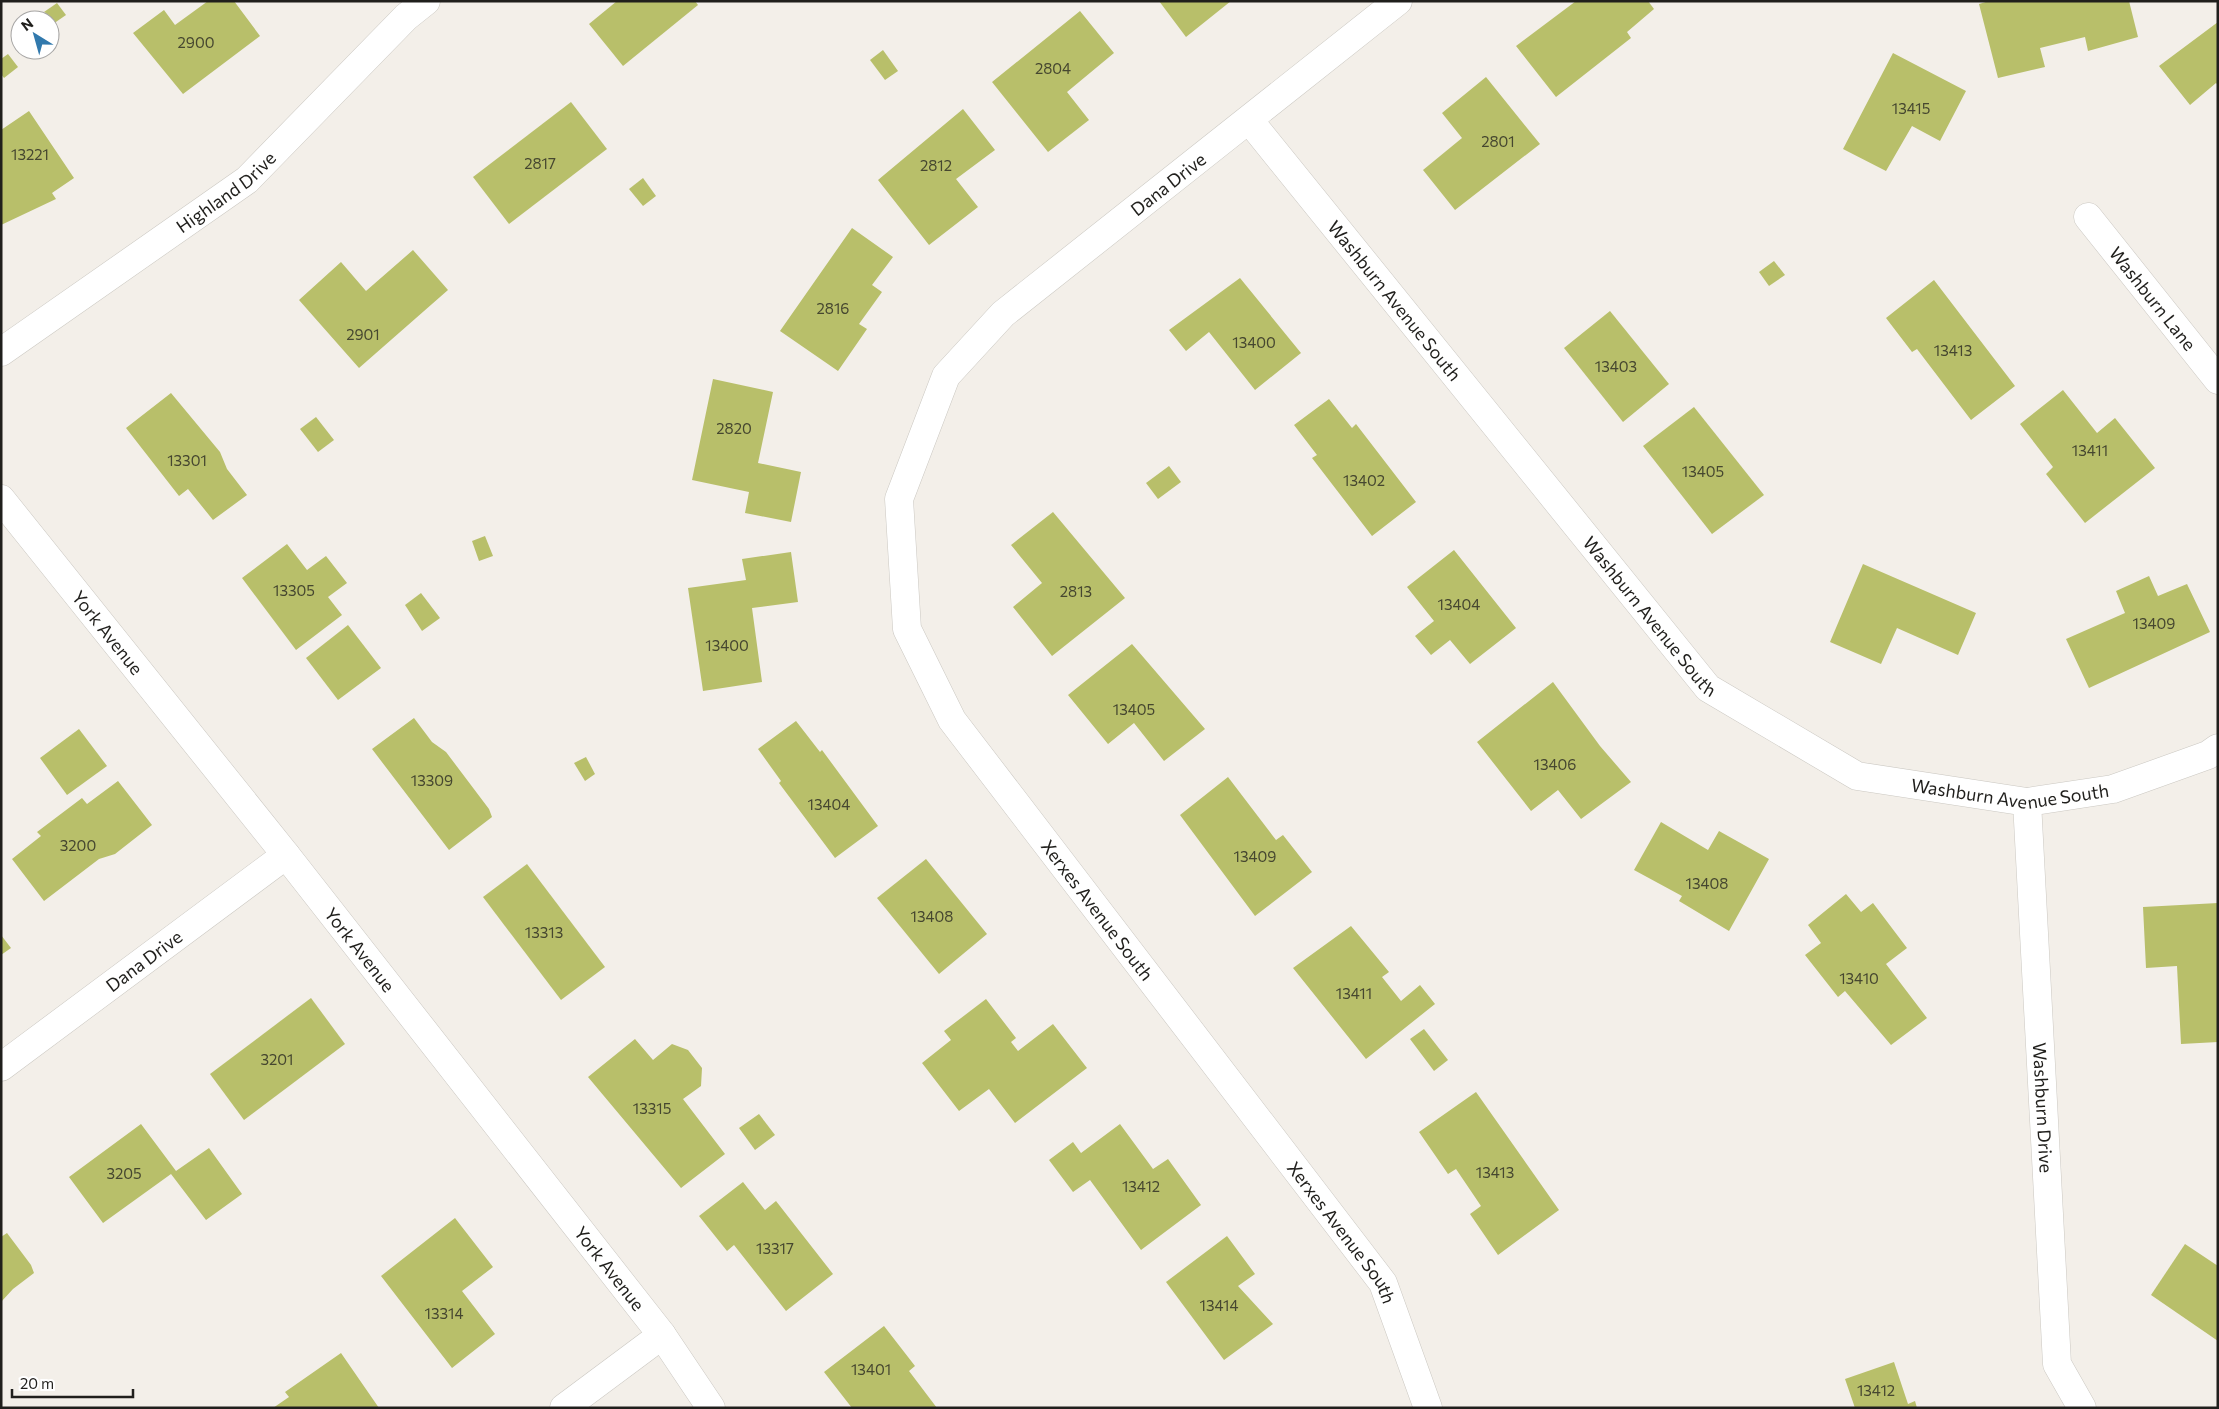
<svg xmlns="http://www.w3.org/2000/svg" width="2219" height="1409" font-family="Commissioner,sans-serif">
  <rect width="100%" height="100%" fill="#f3efe9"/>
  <g fill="#b8bf6a">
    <polygon points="208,1 234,1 260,36 183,94 133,33 164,10 175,25"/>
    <polygon points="617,1 695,1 698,5 623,66 589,24"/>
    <polygon points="1159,1 1231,1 1186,37"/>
    <polygon points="1576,1 1648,1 1654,9 1627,32 1631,38 1556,97 1516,46"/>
    <polygon points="1989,1 2129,1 2138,37 2088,51 2085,37 2040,48 2045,67 1998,78 1979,4"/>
    <polygon points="57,3 66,15 53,24 44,12"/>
    <polygon points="1080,11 1114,53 1067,92 1089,120 1048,152 992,82"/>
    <polygon points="2218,22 2218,85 2216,83 2190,105 2159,66"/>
    <polygon points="883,50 898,71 885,80 870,60"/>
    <polygon points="1893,53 1966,91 1940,141 1912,126 1886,171 1843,149"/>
    <polygon points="8,54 18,67 4,78 1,74 1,59"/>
    <polygon points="1486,77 1540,144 1455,210 1423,170 1462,138 1442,113"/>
    <polygon points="571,102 607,149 509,224 473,177"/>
    <polygon points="963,109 995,150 956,179 978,207 929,245 878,180"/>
    <polygon points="29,111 74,178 52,193 56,199 1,225 1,130"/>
    <polygon points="643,178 656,196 643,206 629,189"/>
    <polygon points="852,228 893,257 872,285 882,292 859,324 867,329 838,371 780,331"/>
    <polygon points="413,250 448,290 359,368 299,300 341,262 366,291"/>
    <polygon points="1774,261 1785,275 1769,286 1759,272"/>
    <polygon points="1240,278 1301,353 1255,390 1209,332 1186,351 1169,330"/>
    <polygon points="1934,280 2015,386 1971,420 1917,349 1912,352 1886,318"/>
    <polygon points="1610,311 1669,384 1623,422 1564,348"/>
    <polygon points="713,379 773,392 758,463 801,472 791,522 745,513 749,492 692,480"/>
    <polygon points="2063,390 2097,433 2115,418 2155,468 2085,523 2046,474 2053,467 2020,424"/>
    <polygon points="171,393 220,452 227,469 247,495 213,520 188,489 179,496 126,428"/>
    <polygon points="1329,399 1352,428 1356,424 1416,502 1372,536 1312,458 1317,455 1294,425"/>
    <polygon points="1694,407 1764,495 1712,534 1643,446"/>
    <polygon points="316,417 334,440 318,452 300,429"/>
    <polygon points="1169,466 1181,482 1158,499 1146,483"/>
    <polygon points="1053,512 1125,598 1052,656 1013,607 1042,583 1011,545"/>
    <polygon points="485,536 493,556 479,561 472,541"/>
    <polygon points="287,544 307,570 326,556 347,583 328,597 342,615 296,650 242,578"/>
    <polygon points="1454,550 1516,628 1470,664 1450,640 1431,655 1415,636 1434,621 1407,587"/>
    <polygon points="791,552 798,602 752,608 762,682 703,691 688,588 746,580 742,559"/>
    <polygon points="1863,564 1976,613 1958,655 1897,628 1881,664 1830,642"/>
    <polygon points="2149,576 2158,596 2187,584 2210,632 2089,688 2066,639 2125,613 2116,591"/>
    <polygon points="421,593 440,618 422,631 405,605"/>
    <polygon points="348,625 381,668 338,700 306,658"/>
    <polygon points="1132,644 1205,729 1164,761 1134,723 1108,744 1068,695"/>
    <polygon points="1553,682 1600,746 1631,782 1581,819 1558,790 1531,811 1477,742"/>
    <polygon points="414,718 432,742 446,752 489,809 492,817 449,850 372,749"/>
    <polygon points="796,721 820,752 822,750 878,826 835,858 779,783 781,781 758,749"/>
    <polygon points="79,729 107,766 67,795 40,758"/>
    <polygon points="586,757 595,774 585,781 574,763"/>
    <polygon points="1228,777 1276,840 1283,835 1312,872 1255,916 1180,815"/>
    <polygon points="118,781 152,825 115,854 99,859 44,901 12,859 41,836 37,832 82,798 87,804"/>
    <polygon points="1661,822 1708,850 1719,831 1769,859 1729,931 1679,901 1682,896 1634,870"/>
    <polygon points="926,859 987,934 939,974 877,898"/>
    <polygon points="527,864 605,967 561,1000 483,897"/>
    <polygon points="1846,894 1861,912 1873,903 1907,948 1886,964 1927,1018 1891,1045 1845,991 1838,997 1805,955 1821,943 1808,925"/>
    <polygon points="2218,903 2218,1042 2181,1044 2177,966 2146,968 2143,907"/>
    <polygon points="1351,926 1389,972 1382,977 1401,1001 1420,985 1435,1004 1366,1059 1293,968"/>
    <polygon points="1,935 11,948 1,955"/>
    <polygon points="311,998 345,1044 244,1120 210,1074"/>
    <polygon points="986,999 1016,1038 1011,1042 1018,1051 1053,1024 1087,1068 1015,1123 989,1089 959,1111 922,1063 951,1040 944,1031"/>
    <polygon points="1424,1029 1448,1060 1434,1071 1410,1039"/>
    <polygon points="635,1039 653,1060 672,1044 688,1050 702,1068 701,1086 683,1099 725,1154 681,1188 588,1077"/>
    <polygon points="1476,1092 1559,1210 1498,1255 1470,1214 1481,1206 1456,1169 1448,1174 1419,1132"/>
    <polygon points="759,1114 775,1135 755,1150 739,1128"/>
    <polygon points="141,1124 176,1171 209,1148 242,1194 206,1220 171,1174 103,1223 69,1177"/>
    <polygon points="1120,1124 1153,1169 1168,1159 1201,1205 1141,1250 1090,1180 1073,1192 1049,1160 1073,1142 1081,1153"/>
    <polygon points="743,1182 765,1210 776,1201 833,1274 786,1311 734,1245 727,1251 699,1216"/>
    <polygon points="455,1218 493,1267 462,1291 495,1334 452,1368 381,1276"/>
    <polygon points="7,1233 31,1265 34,1273 13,1289 1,1302 1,1237"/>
    <polygon points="1227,1236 1255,1274 1238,1286 1273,1324 1224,1360 1166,1282"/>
    <polygon points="2185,1244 2218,1266 2218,1341 2151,1295"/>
    <polygon points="884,1326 915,1366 909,1371 937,1408 852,1408 824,1372"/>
    <polygon points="341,1353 379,1408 273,1408 289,1397 285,1392"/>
    <polygon points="1894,1362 1908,1404 1915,1401 1917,1408 1855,1408 1845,1379"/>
  </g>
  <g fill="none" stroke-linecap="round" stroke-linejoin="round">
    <defs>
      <g id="minor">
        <path id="s1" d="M1398,1L1003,314L946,376L899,499L907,629L952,720L1383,1283L1428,1408"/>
        <path id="s2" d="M1249,120L1708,688L1857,776L2027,802L2113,789L2208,755L2218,748"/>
        <path id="s3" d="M2088,217L2218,380"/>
        <path id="s4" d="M1,352L247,180L406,17L426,1"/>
        <path id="s5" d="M1,499L286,855L662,1335L711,1408"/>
        <path id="s6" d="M2027,802L2057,1364L2082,1408"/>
        <path id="s7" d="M1,1067L286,855"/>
        <polyline points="564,1408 662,1335"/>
      </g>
    </defs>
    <use href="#minor" stroke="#cbc8c2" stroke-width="29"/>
    <use href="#minor" stroke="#fff" stroke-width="28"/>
  </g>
  <g text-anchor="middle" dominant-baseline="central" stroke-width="5" stroke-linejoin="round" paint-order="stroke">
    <g font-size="15" fill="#464730">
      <text x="196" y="42">2900</text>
      <text x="1053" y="68">2804</text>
      <text x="1911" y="108">13415</text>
      <text x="1498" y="141">2801</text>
      <text x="30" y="154">13221</text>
      <text x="540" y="163">2817</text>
      <text x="936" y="165">2812</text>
      <text x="833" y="308">2816</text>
      <text x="363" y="334">2901</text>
      <text x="1254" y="342">13400</text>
      <text x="1953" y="350">13413</text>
      <text x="1616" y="366">13403</text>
      <text x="734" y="428">2820</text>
      <text x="2090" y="450">13411</text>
      <text x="187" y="460">13301</text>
      <text x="1703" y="471">13405</text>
      <text x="1364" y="480">13402</text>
      <text x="294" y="590">13305</text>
      <text x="1076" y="591">2813</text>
      <text x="1459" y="604">13404</text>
      <text x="2154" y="623">13409</text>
      <text x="727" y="645">13400</text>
      <text x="1134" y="709">13405</text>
      <text x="1555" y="764">13406</text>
      <text x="432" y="780">13309</text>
      <text x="829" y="804">13404</text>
      <text x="78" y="845">3200</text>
      <text x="1255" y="856">13409</text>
      <text x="1707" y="883">13408</text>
      <text x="932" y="916">13408</text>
      <text x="544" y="932">13313</text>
      <text x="1859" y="978">13410</text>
      <text x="1354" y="993">13411</text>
      <text x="277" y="1059">3201</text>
      <text x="652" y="1108">13315</text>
      <text x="1495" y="1172">13413</text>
      <text x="124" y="1173">3205</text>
      <text x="1141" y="1186">13412</text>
      <text x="775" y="1248">13317</text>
      <text x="1219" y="1305">13414</text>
      <text x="444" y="1313">13314</text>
      <text x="871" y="1369">13401</text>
      <text x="1876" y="1390">13412</text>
    </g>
    <g font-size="18" fill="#201f1c" stroke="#fff">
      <text transform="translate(1168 184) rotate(-38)">Dana Drive</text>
      <text stroke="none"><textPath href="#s4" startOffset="276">Highland Drive</textPath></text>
      <text stroke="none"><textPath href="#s3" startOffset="104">Washburn Lane</textPath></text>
      <text stroke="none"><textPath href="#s2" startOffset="232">Washburn Avenue South</textPath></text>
      <text stroke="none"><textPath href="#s2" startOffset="638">Washburn Avenue South</textPath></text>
      <text stroke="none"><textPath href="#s5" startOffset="171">York Avenue</textPath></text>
      <text stroke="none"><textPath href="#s2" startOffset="1058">Washburn Avenue South</textPath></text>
      <text stroke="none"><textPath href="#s1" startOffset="1191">Xerxes Avenue South</textPath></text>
      <text stroke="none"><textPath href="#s5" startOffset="576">York Avenue</textPath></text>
      <text stroke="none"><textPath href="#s7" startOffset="178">Dana Drive</textPath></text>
      <text stroke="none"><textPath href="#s6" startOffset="306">Washburn Drive</textPath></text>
      <text stroke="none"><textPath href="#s1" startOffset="1596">Xerxes Avenue South</textPath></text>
      <text stroke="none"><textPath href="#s5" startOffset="981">York Avenue</textPath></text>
    </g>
  </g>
  <rect width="2219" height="1409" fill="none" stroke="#201f1c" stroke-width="5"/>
  <g transform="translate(35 35) rotate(323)"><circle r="24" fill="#ffffff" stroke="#a6a5a4"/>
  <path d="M0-4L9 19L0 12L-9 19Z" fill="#3179ad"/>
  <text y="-8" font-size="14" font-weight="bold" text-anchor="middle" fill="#201f1c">N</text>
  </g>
  <path d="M12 1389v8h121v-8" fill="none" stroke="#201f1c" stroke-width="2.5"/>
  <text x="20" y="1389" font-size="15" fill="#201f1c" stroke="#ffffff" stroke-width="4" paint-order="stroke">20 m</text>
</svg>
